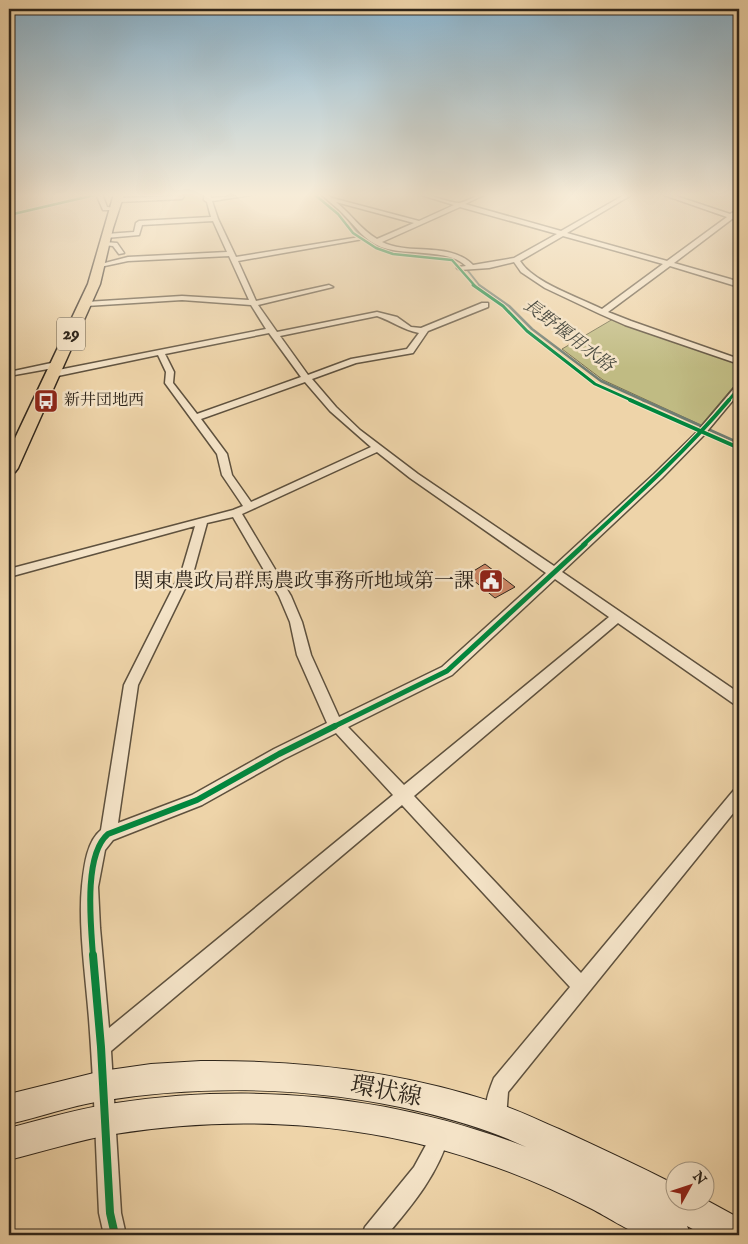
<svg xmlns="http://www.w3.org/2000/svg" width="748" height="1244" font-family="'IM FELL English','Noto Serif JP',serif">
  <rect width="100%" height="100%" fill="#eed4a9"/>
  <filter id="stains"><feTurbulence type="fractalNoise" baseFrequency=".004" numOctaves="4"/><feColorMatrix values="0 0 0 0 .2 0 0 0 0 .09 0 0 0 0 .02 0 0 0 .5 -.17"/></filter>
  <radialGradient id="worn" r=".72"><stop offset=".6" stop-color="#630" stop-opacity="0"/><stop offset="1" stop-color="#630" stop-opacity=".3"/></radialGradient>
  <polygon fill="#c0bb83" stroke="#77704f" points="613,319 739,363 739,380 701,425 603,380 562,349"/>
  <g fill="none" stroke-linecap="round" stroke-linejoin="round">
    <g stroke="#6f7d73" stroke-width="2">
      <path d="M320,194C329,202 338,208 346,217C351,223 355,230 361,236C383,257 417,254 446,256"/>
      <polyline points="326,194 333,197"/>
      <polyline points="461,262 480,286"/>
    </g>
    <polyline stroke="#6f7d73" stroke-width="2.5" points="479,285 509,306 532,329 601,381 645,401"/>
    <polyline stroke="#6f7d73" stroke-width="3" points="643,400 739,443"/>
    <polyline stroke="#6f7d73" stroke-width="6" points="9,1233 12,1235"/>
  </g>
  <polygon fill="#ce8867" stroke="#2e251b" points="485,564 515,587 495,598 467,575"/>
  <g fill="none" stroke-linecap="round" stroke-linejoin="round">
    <defs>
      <g id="street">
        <polygon points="96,194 102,194 107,207 116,208 116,210 103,210"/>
        <path d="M204,194H210L211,198L258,194L212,201L218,219L236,257L360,237L363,239L238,261L256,301L329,285L333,287L258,305L277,332L377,312L397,317L411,327L421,328L482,303H488V307L428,331L413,353L356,363L312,379L336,407L360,430L418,474L554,566L654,474L698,431L736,386L739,385V393L704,435L662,478L562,572L739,693V706L734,704L618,623L414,796L581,973L734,790L739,788V806L508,1092L506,1118L503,1125L496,1128L489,1125C482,1109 488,1093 494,1078L570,987L402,805L111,1051L121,1213L126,1235H104L99,1213C96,1148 94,1084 89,1019C86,979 78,925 82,886C84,869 86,842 101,830L124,685L182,570L195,526L9,577V569L233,510L243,506L222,475L217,454L165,383L166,372L158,355L53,377L49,374L53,371L266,329L251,305L182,300L86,306L82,304L86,302L182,296L249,300L229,256L128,261L100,267L97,265L128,257L227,252L213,221L142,225L139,235L106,238L103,236L106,234L134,232L136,223L139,221L211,217L207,202L204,200ZM377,316C392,321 403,330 419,333L407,349L351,359L308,375L280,336ZM269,333L301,377L197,414L173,383L174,372L165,354ZM305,382L330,411L371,447L251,502L232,475L227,454L201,419ZM377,452L410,478L546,573L442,667L339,717L311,655L302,622L291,596L242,514ZM233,517L279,596L290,622L297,655L327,723L274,749L192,795L118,823L138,685L194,570L207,523ZM555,579L609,617L404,785L348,727L452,675ZM336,733L393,795L109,1028L100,928L98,887L105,850L113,840L202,805L284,759Z"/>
        <path d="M321,194H327L332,198L419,221L454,205L418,194C432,194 448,203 459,203C468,202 475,194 486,194L465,204L561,231L626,194H633L567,233L667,261L727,217L661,194H670L730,214L739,209V214L736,216L737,219H732L674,263L730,279L739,282V287L670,266L608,312L631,321L739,359V364L625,325L600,314L545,288L521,272L514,262L489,268L460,270L457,268L458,267L466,266C448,248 405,256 381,247C364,240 356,227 344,215C337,207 328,201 321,194ZM336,202L414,223L377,239C361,230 351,214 336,202ZM460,207L557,234L514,258L473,265C449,241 411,256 382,242ZM563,236L663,264L602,309C578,297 534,283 520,261Z"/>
        <polygon points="184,196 182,199 118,202 115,200 118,198"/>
        <polygon points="105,242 117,243 124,253 119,254 113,246 103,245 102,244"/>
        <polygon points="56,362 59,363 59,367 9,376 9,372"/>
        <path d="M440,1123L447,1126L450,1133C438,1174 414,1203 387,1235H362L365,1227L414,1167L426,1145L433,1126Z"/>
      </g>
      <path id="secondary" d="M201,1061C302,1060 400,1071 496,1103C518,1110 538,1120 559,1129C598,1147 637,1165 676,1185V1202L706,1200L739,1218V1235H704L687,1226L691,1235C678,1235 652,1238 642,1235C630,1232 604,1215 592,1209C557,1191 521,1175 484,1163C366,1122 238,1114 115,1134C79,1140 44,1151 9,1160V1128C44,1119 80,1108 116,1103C256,1082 394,1096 526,1147C493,1131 458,1121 422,1112C317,1087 207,1084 101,1101C70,1106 40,1117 9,1124V1094L102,1071L151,1064Z"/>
      <polygon id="primary" points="114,194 124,194 113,228 100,284 18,468 15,472 9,473 9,451 88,284"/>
    </defs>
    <use href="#street" stroke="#5e513e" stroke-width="3"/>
    <use href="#secondary" stroke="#2e251b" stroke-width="2"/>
    <use href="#primary" stroke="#2e251b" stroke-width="3"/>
    <use href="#street" fill="#f4e3c7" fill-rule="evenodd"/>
    <use href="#secondary" fill="#f4e3c7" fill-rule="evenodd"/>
    <use href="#primary" fill="#eed4a9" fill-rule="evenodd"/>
    <defs>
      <g id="cycleway-far5">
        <polyline points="314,194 338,214 353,233 376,248 393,254 452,260 475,286"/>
        <polyline points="9,215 99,194"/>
      </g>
      <g id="cycleway-far4">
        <polyline points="473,285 503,306 527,331 595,384 633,401"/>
        <polyline points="728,401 739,388"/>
      </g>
      <g id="cycleway-far3">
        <polyline points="630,400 739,448"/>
        <path d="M583,545C634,498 685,452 729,400"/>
      </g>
      <polyline id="cycleway-far2" points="333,727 447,671 585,544"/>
      <path id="cycleway-far1" d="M93,956C91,926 83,855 108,834L197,800L279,754L335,726"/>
      <polyline id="cycleway" points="93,955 101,1047 110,1213 115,1235"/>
    </defs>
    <use href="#cycleway-far5" stroke="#f4e3c7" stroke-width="4.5"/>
    <use href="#cycleway-far4" stroke="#f4e3c7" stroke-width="5"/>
    <use href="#cycleway-far3" stroke="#f4e3c7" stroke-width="6"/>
    <use href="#cycleway-far2" stroke="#f4e3c7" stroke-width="8"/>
    <use href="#cycleway-far1" stroke="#f4e3c7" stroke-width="9"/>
    <use href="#cycleway" stroke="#f4e3c7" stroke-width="11"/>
    <use href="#cycleway-far5" stroke="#00873e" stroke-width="2.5"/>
    <use href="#cycleway-far4" stroke="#00873e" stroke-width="3"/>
    <use href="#cycleway-far3" stroke="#00873e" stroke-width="4"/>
    <use href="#cycleway-far2" stroke="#00873e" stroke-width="5"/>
    <use href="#cycleway-far1" stroke="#00873e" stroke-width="6"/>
    <use href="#cycleway" stroke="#00873e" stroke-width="8"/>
  </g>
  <linearGradient id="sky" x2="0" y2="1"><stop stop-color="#89b5d1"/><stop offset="0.53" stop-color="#f7ecd8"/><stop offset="1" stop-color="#f7ecd8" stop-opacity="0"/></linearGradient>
  <rect width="748" height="368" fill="url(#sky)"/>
  <defs>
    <symbol id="bus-square" viewBox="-11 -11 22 22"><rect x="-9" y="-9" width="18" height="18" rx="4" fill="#8f2418" stroke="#f4e3c7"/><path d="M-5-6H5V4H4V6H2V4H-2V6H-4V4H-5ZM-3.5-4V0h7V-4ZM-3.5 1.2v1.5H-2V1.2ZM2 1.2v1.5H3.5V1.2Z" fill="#fff"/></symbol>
    <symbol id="civic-square" viewBox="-11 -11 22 22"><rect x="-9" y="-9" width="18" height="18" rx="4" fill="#8f2418" stroke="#f4e3c7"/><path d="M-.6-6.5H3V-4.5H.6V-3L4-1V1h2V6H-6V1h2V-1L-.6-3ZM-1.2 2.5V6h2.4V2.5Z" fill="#fff"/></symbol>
  </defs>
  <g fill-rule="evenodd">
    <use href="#bus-square" x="32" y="387" width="28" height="28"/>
    <use href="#civic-square" x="477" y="567" width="28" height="28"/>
  </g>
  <g text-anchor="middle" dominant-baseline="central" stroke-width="5" stroke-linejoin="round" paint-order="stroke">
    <g font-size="16" fill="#2e251b" stroke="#f4e3c7" text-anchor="start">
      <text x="64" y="401">新井団地西</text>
    </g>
    <g font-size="18" font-style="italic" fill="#494a40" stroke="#f4e3c7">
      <text transform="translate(568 336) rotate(37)">長野堰用水路</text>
    </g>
    <rect fill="#f4e3c7" stroke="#695e4f" stroke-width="1" x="57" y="317.5" width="28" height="33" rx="4"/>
    <g font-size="19" font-weight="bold" fill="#2e251b">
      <text x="71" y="334">29</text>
    </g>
    <g font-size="20" fill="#2e251b" stroke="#f4e3c7" text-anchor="end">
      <text x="474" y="581">関東農政局群馬農政事務所地域第一課</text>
    </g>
    <g font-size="24" fill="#2e251b" stroke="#f4e3c7">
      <text transform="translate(386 1092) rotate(11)">環状線</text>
    </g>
  </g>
  <rect width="748" height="1244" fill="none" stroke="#eed4a9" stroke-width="30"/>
  <rect x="10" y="10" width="728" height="1224" fill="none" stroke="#2e251b" stroke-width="2.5"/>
  <rect x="15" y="15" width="718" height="1214" fill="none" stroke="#2e251b"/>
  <g transform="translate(690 1186) rotate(50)"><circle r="24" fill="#f4e3c7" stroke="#a59782"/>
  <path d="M0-4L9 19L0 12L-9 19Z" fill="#8f2418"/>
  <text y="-8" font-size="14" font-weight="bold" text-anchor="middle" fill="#2e251b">N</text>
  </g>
  <rect width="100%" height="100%" filter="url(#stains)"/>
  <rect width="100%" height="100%" fill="url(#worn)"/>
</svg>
